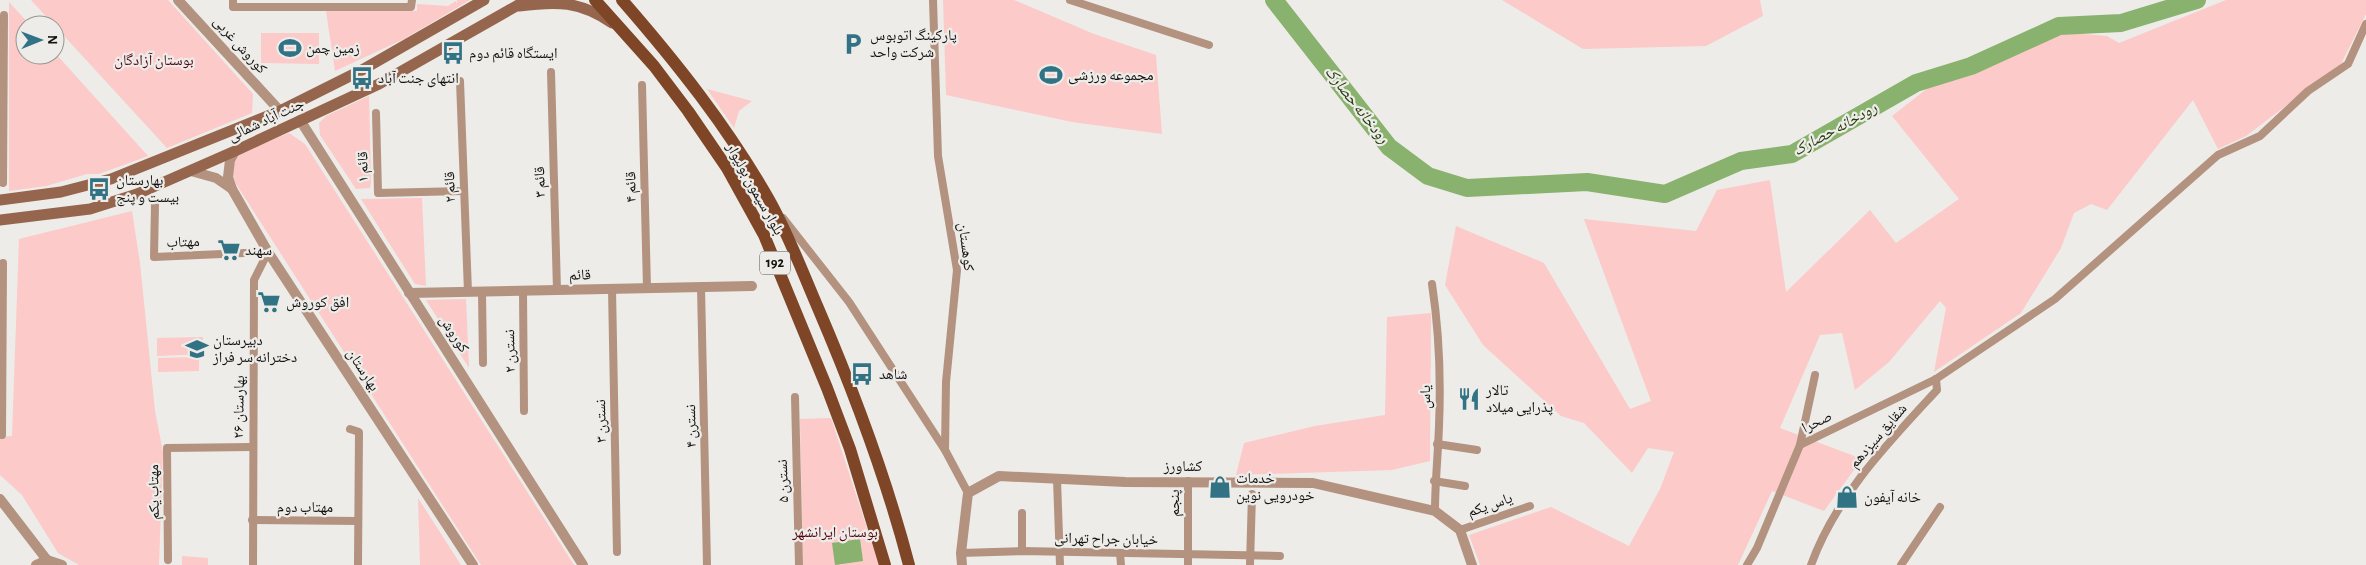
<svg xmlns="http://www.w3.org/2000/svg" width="2366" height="565" font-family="'Alegreya Sans','Noto Naskh Arabic',sans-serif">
  <rect width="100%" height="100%" fill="#eeece8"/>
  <g fill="#fbcac9">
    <polygon points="31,0 168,0 253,94 252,113 167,148"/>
    <polygon points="457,0 470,0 404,39 335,71 326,11 417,11 417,4 448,6 456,1 457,5"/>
    <polygon points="943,0 1014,0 1094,34 1156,55 1162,134 1072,122 946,95"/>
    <polygon points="1502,0 1760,0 1763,16 1706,46 1583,49"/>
    <polygon points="2226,0 2366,0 2366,14 2341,64 2246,136 2218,149 2193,100 2107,210 2091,204 2074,213 2061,248 2021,313 1934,372 1946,308 1940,301 1889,362 1855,390 1842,333 1820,335 1780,428 1862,459 1824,511 1772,491 1738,565 1480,565 1469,535 1551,507 1629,546 1660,489 1674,452 1648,448 1632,473 1584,423 1561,416 1483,345 1445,285 1456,226 1544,263 1630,409 1651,401 1584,219 1696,231 1717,190 1770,180 1786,292 1870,210 1896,243 1959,199 1892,116 1933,84 2030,47 2062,32 2107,36 2119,43"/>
    <polygon points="9,2 30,25 25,25 25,55 55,55 55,53 148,156 99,174 87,174 46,186 9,191"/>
    <polygon points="261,33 319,33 319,64 261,63"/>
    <polygon points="707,89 752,101 739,111 734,128"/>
    <polygon points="369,96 371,183 370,188 356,189 320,135 319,123 326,116"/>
    <polygon points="289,133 305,144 574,565 481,565 236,184 232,173 232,161 241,153"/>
    <polygon points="422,198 426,286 415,284 361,199"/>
    <polygon points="132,211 140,263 155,411 163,452 159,565 79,565 58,553 22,495 0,475 0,437 12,436 19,239"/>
    <polygon points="466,299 469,368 426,300"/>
    <polygon points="1431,313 1430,461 1392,470 1236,475 1244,443 1315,426 1385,415 1387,317"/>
    <polygon points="203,337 203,354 157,356 157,338"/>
    <polygon points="199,357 199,371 158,372 158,358"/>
    <polygon points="831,418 879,565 803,565 800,419"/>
    <polygon points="418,498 461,565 420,565"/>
    <polygon points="182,556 208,558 208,565 182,565"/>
  </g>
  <polygon fill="#88b26d" points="860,539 863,561 835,565 832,543"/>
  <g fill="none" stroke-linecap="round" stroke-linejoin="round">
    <polyline stroke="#88b26d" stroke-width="18" points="1274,0 1389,147 1428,176 1467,188 1587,182 1665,194 1741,161 1792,154 1916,83 1971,66 2059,26 2121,23 2197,0"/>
    <g stroke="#b39280" stroke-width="8">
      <polyline points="233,0 233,7 411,7 412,0"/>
      <polyline points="933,0 938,156 957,270 946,382 945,450 968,493"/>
      <polyline points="1070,0 1209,45"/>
      <polyline points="551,72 557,290"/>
      <polyline points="460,81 468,292"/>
      <polyline points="642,85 647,288"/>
      <polyline points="376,113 378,193 464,191"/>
      <polyline points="3,183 4,15"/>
      <polyline points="155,203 154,257 268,252 254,280 253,565"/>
      <polyline points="783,218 849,302 945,450"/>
      <path d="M1432,284C1439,330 1441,379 1439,426C1438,455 1435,483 1435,511"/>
      <polyline points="701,287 707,565"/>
      <polyline points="612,289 617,552"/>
      <polyline points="523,291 524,411"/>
      <polyline points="482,292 483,363"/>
      <polyline points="795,397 799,565"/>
      <polyline points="350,429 359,432 358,565"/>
      <polyline points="2,435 3,263"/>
      <polyline points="1437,444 1477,450"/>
      <polyline points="1800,445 1815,375"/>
      <polyline points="1057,479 1060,565"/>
      <polyline points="1188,481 1188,565"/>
      <polyline points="1434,481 1465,486"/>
      <polyline points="1022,513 1022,551"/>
      <polyline points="252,520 358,521"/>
      <polyline points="1460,530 1530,506"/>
      <polyline points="961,553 1022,551 1280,556"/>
      <polyline points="1120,553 1121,565"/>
      <polyline points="168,560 167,448 252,447"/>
      <polyline points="1250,565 1252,494"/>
      <polyline points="1747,565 1757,548 1800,445 1936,379 2055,299 2218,155 2260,136 2308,91 2348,64 2366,24"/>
      <path d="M1811,565C1836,496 1888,443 1937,390L1936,379"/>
      <polyline points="1901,565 1940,507"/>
    </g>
    <g stroke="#b39280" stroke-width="10">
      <polyline points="178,0 280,111"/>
      <polyline points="300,120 583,565"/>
      <polyline points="235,151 230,160 228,177 232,189 268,252 473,565"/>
      <polyline points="191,171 216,178 232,189"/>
      <polyline points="409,293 752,286"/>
      <polyline points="0,499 47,560"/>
      <polyline points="36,565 47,560 62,565"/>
      <polyline points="962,565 961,553 968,493 999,476 1125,482 1313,483 1435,511 1460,530 1472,565"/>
    </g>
    <g stroke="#95664d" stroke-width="11">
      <path d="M519,6C557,1 580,1 612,23"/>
      <polyline points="0,200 61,192 111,179 280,111 362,70 484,0"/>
      <polyline points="0,220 90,209 137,194 235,151 379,84 527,0"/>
    </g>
    <g stroke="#7e4626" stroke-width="12">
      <polyline points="595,0 654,66 688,111 727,168 764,235 827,388 850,449 885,565"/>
      <path d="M622,0C676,62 727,126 768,198C788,233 802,271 818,308C854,392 886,477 909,565"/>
    </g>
  </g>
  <defs>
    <symbol id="parking-bare" viewBox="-9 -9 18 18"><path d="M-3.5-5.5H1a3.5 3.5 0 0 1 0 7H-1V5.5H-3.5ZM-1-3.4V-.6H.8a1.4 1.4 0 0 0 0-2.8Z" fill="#317385" stroke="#eeece8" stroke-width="2.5" paint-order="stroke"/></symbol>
    <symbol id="stadium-bare" viewBox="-9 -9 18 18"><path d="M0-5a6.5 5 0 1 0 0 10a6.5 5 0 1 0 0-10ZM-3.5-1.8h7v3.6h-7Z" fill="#317385" stroke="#eeece8" stroke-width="2.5" paint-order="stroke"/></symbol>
    <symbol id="bus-bare" viewBox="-9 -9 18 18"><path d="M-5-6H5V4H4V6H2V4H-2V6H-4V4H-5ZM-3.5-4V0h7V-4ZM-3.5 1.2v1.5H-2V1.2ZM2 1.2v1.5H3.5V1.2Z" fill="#317385" stroke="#eeece8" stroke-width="2.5" paint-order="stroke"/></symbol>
    <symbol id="supermarket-bare" viewBox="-9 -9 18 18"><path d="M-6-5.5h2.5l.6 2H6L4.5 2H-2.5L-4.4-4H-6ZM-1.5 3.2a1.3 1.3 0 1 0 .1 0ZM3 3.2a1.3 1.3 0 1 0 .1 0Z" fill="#317385" stroke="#eeece8" stroke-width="2.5" paint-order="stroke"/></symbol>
    <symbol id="school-bare" viewBox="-9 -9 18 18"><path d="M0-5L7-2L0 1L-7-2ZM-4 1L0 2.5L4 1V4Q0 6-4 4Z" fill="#317385" stroke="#eeece8" stroke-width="2.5" paint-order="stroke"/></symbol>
    <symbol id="restaurant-bare" viewBox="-9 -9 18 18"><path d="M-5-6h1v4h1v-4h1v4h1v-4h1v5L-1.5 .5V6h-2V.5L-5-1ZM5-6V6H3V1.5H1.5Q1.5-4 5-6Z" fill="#317385" stroke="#eeece8" stroke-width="2.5" paint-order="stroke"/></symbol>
    <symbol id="shop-bare" viewBox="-9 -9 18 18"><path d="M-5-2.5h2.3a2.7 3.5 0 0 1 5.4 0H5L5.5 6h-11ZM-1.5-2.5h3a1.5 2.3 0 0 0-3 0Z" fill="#317385" stroke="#eeece8" stroke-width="2.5" paint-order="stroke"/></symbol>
  </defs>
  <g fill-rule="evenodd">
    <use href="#parking-bare" x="837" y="28" width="32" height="32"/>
    <use href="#stadium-bare" x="274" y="32" width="32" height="32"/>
    <use href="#bus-bare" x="437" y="37" width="32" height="32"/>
    <use href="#stadium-bare" x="1035" y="59" width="32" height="32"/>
    <use href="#bus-bare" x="346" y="62" width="32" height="32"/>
    <use href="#bus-bare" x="83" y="173" width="32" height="32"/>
    <use href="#supermarket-bare" x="213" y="234" width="32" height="32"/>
    <use href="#supermarket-bare" x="253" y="286" width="32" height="32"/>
    <use href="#school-bare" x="181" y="333" width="32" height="32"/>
    <use href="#bus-bare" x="846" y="358" width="32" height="32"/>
    <use href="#restaurant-bare" x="1453" y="383" width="32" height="32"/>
    <use href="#shop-bare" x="1204" y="471" width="32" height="32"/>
    <use href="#shop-bare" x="1831" y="481" width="32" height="32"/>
  </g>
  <g text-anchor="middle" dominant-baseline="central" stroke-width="4.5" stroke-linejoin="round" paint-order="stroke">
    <rect fill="#eeece8" stroke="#555452" stroke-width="1" x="760" y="251.5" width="30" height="23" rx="4"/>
    <g font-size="14" font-weight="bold" fill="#141312">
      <text x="775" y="263">192</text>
    </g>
    <g font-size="15" fill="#141312" stroke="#eeece8" text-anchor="start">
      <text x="870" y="35">پارکینگ اتوبوس<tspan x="870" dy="17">شرکت واحد</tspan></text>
      <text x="306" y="48">زمین چمن</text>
      <text x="469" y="53">ایستگاه قائم دوم</text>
      <text x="1068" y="75">مجموعه ورزشی</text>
      <text x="378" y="78">انتهای جنت آباد</text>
      <text x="116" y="180">بهارستان<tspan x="116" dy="17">بیست و پنج</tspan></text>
      <text x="245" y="250">سهند</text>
      <text x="286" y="302">افق کوروش</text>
      <text x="213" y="340">دبیرستان<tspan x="213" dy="17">دخترانه سر فراز</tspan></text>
      <text x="879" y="374">شاهد</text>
      <text x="1486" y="390">تالار<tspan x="1486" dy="17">پذرایی میلاد</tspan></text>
      <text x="1236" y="478">خدمات<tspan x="1236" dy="17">خودرویی نوین</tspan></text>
      <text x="1864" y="497">خانه آیفون</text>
    </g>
    <g font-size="15" fill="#141312" stroke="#eeece8">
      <text transform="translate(240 45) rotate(48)">کوروش غربی</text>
      <text transform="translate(266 120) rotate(-25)">جنت آباد شمالی</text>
      <text transform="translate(363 167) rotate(-91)">قائم ۱</text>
      <text transform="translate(540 182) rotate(-92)">قائم ۳</text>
      <text transform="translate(450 187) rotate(-92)">قائم ۲</text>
      <text transform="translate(631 187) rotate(-91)">قائم ۴</text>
      <text transform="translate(755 189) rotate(61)">بلوار سیمون بولیوار</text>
      <text transform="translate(183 242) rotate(-2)">مهتاب</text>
      <text transform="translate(966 247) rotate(83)">کوهستان</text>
      <text transform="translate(580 275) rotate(-1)">قائم</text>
      <text transform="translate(454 334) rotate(57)">کوروش</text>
      <text transform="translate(510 351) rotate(-91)">نسترن ۲</text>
      <text transform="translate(363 370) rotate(57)">بهارستان</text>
      <text transform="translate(1425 397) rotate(-90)">یاس</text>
      <text transform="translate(239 407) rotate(-89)">بهارستان ۲۶</text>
      <text transform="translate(601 421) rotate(-91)">نسترن ۳</text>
      <text transform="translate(1817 422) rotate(-26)">صحرا</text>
      <text transform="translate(691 426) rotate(-91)">نسترن ۴</text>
      <text transform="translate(1878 436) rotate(-49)">شقایق سیزدهم</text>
      <text x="1183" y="466">کشاورز</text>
      <text transform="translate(783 481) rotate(-92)">نسترن ۵</text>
      <text transform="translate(154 492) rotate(-91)">مهتاب یکم</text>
      <text transform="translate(1174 503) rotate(-90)">پنجم</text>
      <text transform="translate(1490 505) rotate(-19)">یاس یکم</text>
      <text x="305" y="507">مهتاب دوم</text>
      <text transform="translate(1106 539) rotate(1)">خیابان جراح تهرانی</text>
    </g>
    <g font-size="15" fill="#530512" stroke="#eeece8">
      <text x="154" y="60">بوستان آزادگان</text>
      <text x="835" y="532">بوستان ایرانشهر</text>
    </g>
    <g font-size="16" font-style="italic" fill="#233e0d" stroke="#eeece8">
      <text transform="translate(1357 105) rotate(52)">رودخانه حصارک</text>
      <text transform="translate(1835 129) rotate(-29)">رودخانه حصارک</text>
    </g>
  </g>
  <g transform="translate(40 40) rotate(89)"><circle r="24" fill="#eeece8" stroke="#979592"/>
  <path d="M0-4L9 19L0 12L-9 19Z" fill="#317385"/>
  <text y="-8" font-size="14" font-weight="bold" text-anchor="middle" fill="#141312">N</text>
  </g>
</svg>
